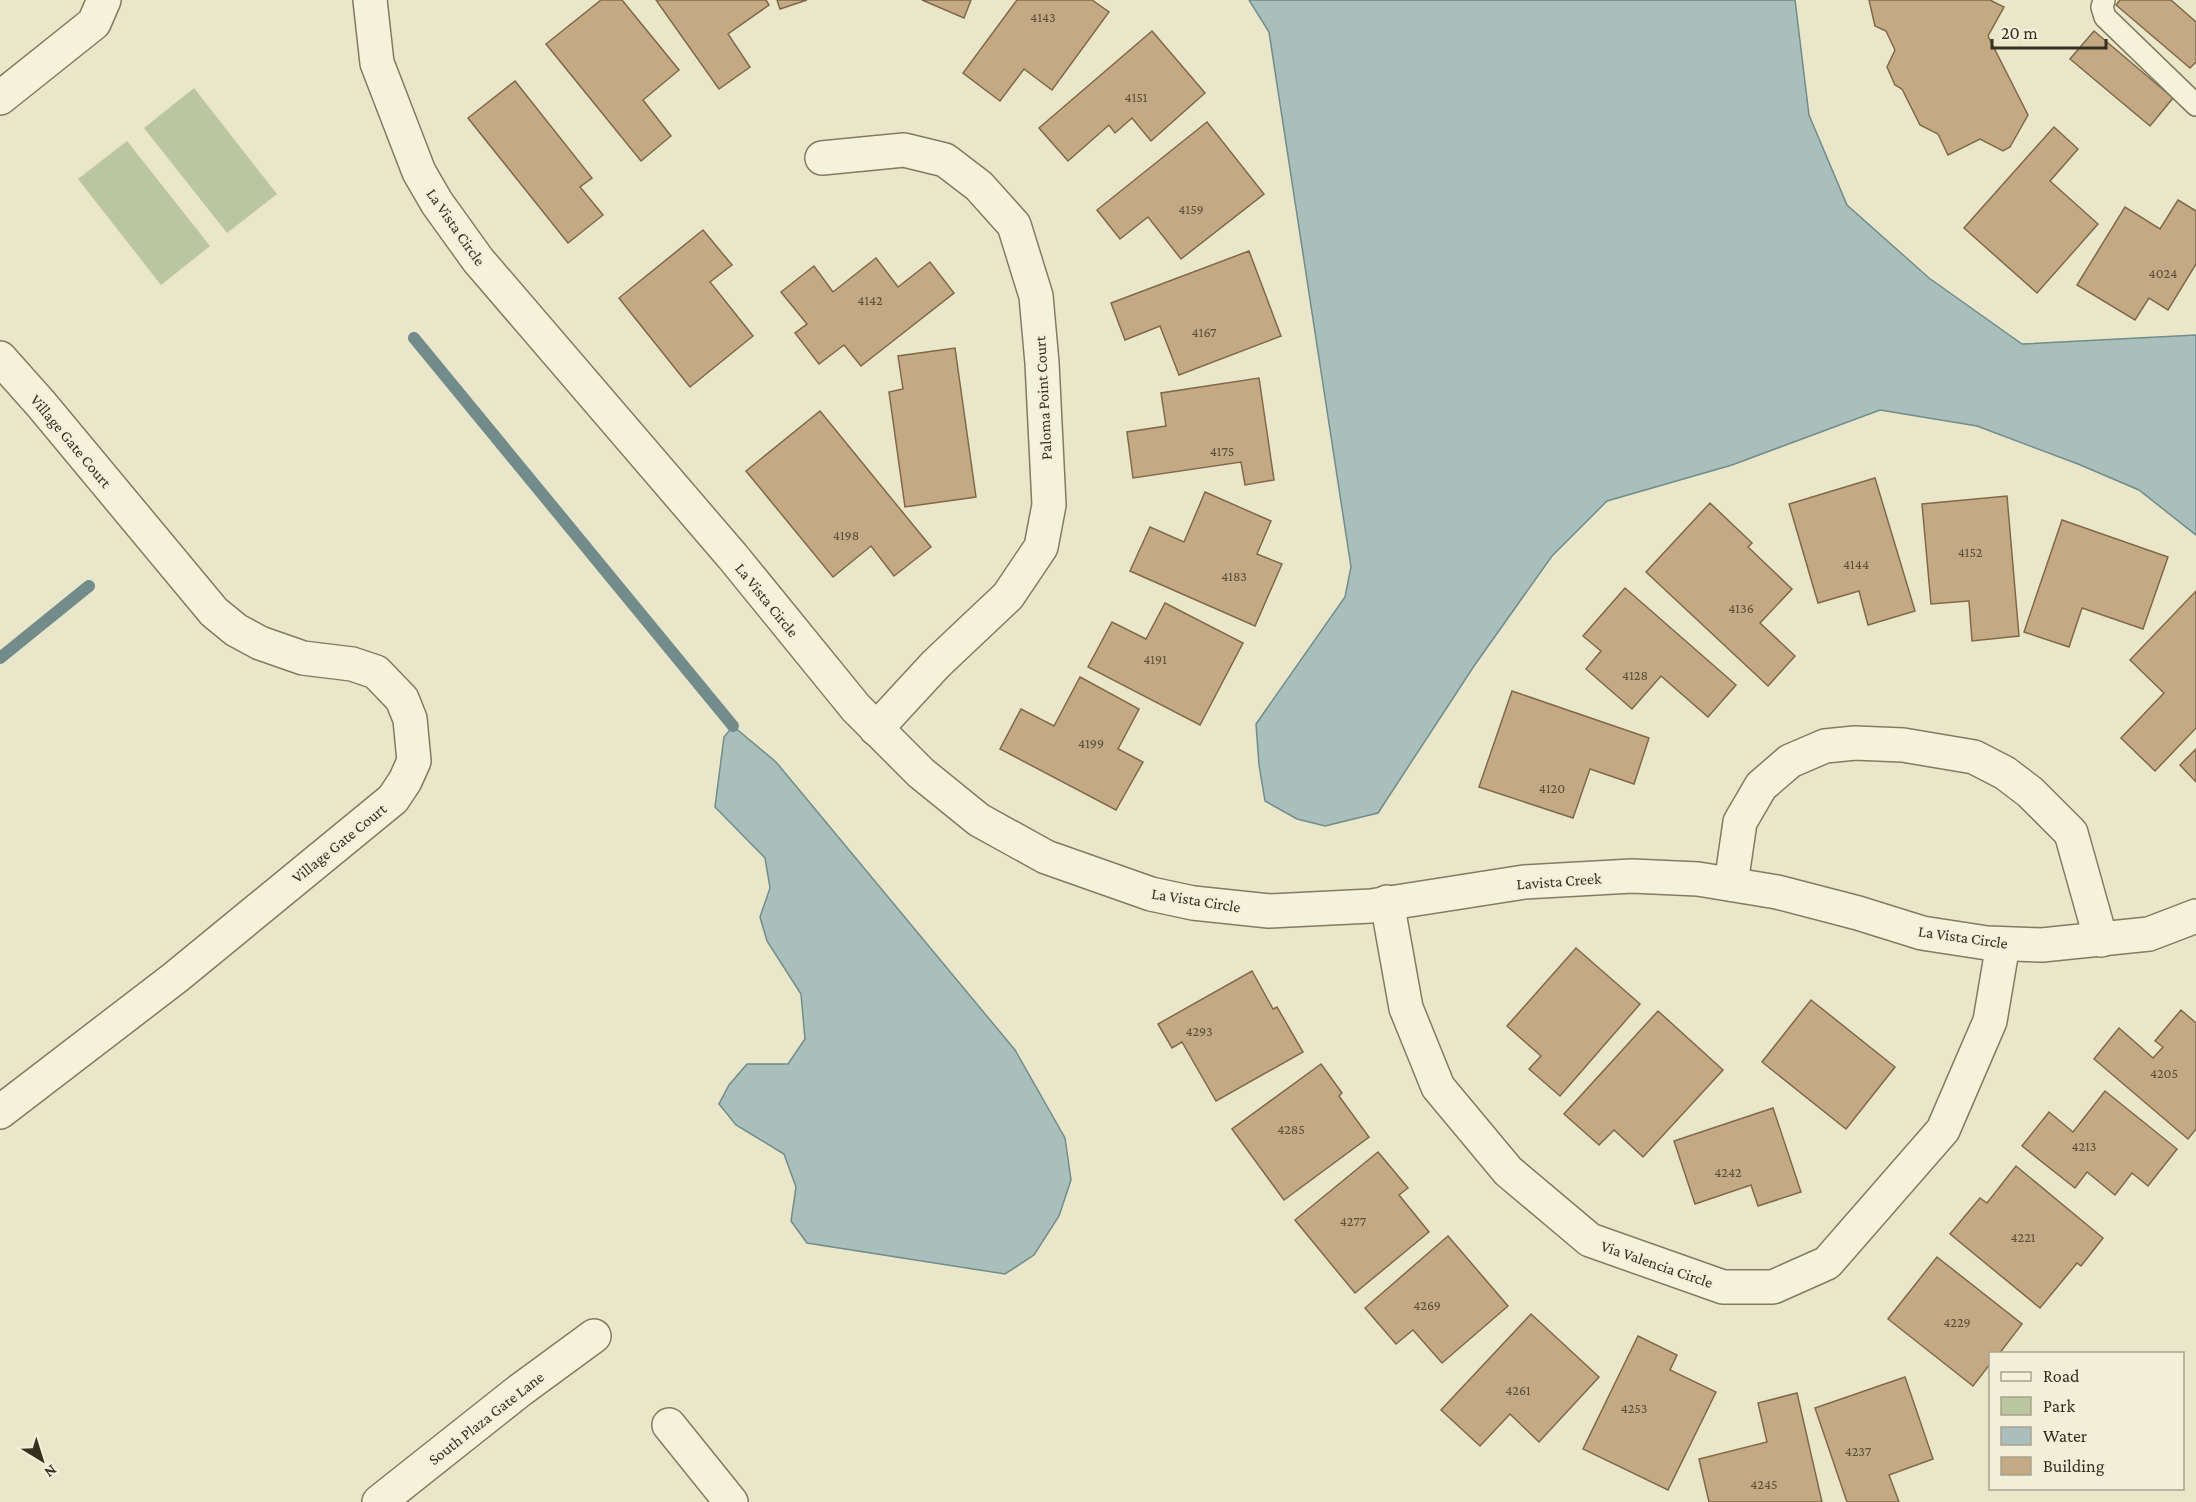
<svg xmlns="http://www.w3.org/2000/svg" width="2196" height="1502" font-family="'Crimson Pro',serif">
  <rect width="100%" height="100%" fill="#eae6c9"/>
  <g fill="#bac79e">
    <polygon points="194,88 277,194 227,233 144,128"/>
    <polygon points="127,141 210,246 161,285 78,179"/>
  </g>
  <g fill="#a9bfbc" stroke="#718c8b" stroke-width="1.5">
    <polygon points="1249,0 1795,0 1809,115 1847,205 1929,278 2022,344 2196,335 2196,535 2139,490 2078,464 1977,426 1880,410 1732,465 1607,501 1552,556 1474,666 1378,813 1325,826 1297,819 1265,801 1259,765 1256,724 1345,597 1351,567 1269,32"/>
    <polygon points="733,726 776,762 1015,1050 1065,1138 1071,1180 1059,1216 1034,1255 1005,1274 807,1243 791,1221 796,1187 784,1154 736,1125 719,1104 729,1085 747,1064 788,1064 805,1039 801,994 767,941 760,917 770,888 765,858 715,807 724,737"/>
  </g>
  <g fill="none" stroke-linecap="round" stroke-linejoin="round">
    <g stroke="#718c8b" stroke-width="12">
      <polyline points="414,338 733,726"/>
      <polyline points="0,658 89,586"/>
    </g>
  </g>
  <g fill="#c3aa84" stroke="#806948" stroke-width="1.5">
    <polygon points="601,0 622,0 679,70 643,100 671,136 641,161 546,44"/>
    <polygon points="656,0 766,0 769,5 728,34 750,67 719,89"/>
    <polygon points="777,0 807,0 780,9"/>
    <polygon points="922,0 971,0 964,18"/>
    <polygon points="1017,0 1092,0 1109,12 1052,90 1024,69 1000,101 963,73"/>
    <polygon points="1869,0 1990,0 2004,7 1988,36 2028,115 2010,147 2003,151 1980,139 1948,155 1938,134 1920,125 1902,89 1895,85 1887,67 1895,50 1886,31 1875,26"/>
    <polygon points="2120,0 2171,0 2196,22 2196,62 2190,68 2116,5"/>
    <polygon points="1152,31 1205,93 1151,141 1132,118 1115,133 1109,125 1068,161 1039,128"/>
    <polygon points="2094,31 2173,98 2150,126 2070,59"/>
    <polygon points="515,81 592,178 580,187 603,215 568,243 468,118"/>
    <polygon points="1207,122 1264,194 1181,259 1148,217 1120,239 1097,210"/>
    <polygon points="2054,127 2078,149 2050,181 2098,224 2037,293 1964,228"/>
    <polygon points="2178,200 2196,211 2196,264 2168,310 2149,298 2135,320 2077,285 2125,207 2160,229"/>
    <polygon points="703,230 732,265 710,282 753,336 690,387 619,298"/>
    <polygon points="1249,251 1281,336 1179,375 1160,326 1125,340 1111,303"/>
    <polygon points="876,258 898,287 930,262 954,293 861,366 844,345 819,364 795,333 807,324 781,292 814,266 833,292"/>
    <polygon points="955,348 976,497 905,507 889,392 903,389 898,356"/>
    <polygon points="1259,378 1274,480 1245,485 1241,462 1133,478 1127,432 1166,426 1161,393"/>
    <polygon points="820,411 931,547 894,576 871,546 833,577 746,471"/>
    <polygon points="1875,478 1915,611 1868,625 1859,591 1818,603 1789,504"/>
    <polygon points="1205,492 1271,521 1257,554 1282,564 1255,626 1130,571 1150,527 1184,542"/>
    <polygon points="2007,496 2019,636 1972,641 1969,601 1931,604 1922,504"/>
    <polygon points="1710,503 1752,543 1748,547 1792,589 1760,623 1795,656 1768,686 1646,572"/>
    <polygon points="2062,520 2168,557 2143,629 2082,608 2069,647 2024,632"/>
    <polygon points="1625,588 1736,685 1708,717 1661,676 1632,709 1586,669 1601,651 1583,636"/>
    <polygon points="2196,591 2196,728 2155,771 2121,738 2164,693 2130,660"/>
    <polygon points="1165,603 1243,643 1200,725 1088,667 1112,622 1146,639"/>
    <polygon points="1080,677 1139,709 1118,749 1143,762 1116,810 1000,749 1021,709 1054,726"/>
    <polygon points="1512,691 1649,738 1634,784 1590,769 1573,818 1479,787"/>
    <polygon points="2196,749 2196,782 2180,765"/>
    <polygon points="1576,948 1640,1004 1560,1096 1529,1069 1541,1056 1507,1026"/>
    <polygon points="1252,971 1273,1009 1277,1007 1303,1052 1216,1101 1182,1042 1172,1048 1158,1024"/>
    <polygon points="1811,1000 1895,1067 1846,1129 1762,1062"/>
    <polygon points="2181,1010 2196,1023 2196,1129 2188,1139 2094,1059 2119,1028 2153,1058 2163,1047 2155,1041"/>
    <polygon points="1658,1011 1723,1070 1643,1157 1614,1130 1599,1145 1564,1114"/>
    <polygon points="1321,1064 1342,1093 1339,1096 1369,1137 1284,1200 1232,1129"/>
    <polygon points="2105,1091 2177,1149 2148,1186 2132,1173 2115,1195 2087,1172 2075,1188 2022,1146 2049,1112 2073,1132"/>
    <polygon points="1773,1108 1801,1192 1758,1206 1751,1185 1695,1204 1674,1141"/>
    <polygon points="1378,1152 1408,1188 1399,1195 1429,1232 1355,1293 1295,1220"/>
    <polygon points="2016,1166 2103,1238 2081,1266 2077,1263 2040,1308 1950,1234 1980,1198 1987,1203"/>
    <polygon points="1448,1236 1508,1306 1442,1363 1413,1330 1396,1344 1365,1308"/>
    <polygon points="1937,1257 2022,1324 1999,1354 1990,1354 1990,1364 1973,1386 1888,1319"/>
    <polygon points="1531,1314 1599,1377 1539,1442 1510,1414 1480,1446 1441,1410"/>
    <polygon points="1638,1336 1677,1355 1670,1370 1716,1392 1668,1490 1583,1449"/>
    <polygon points="1905,1377 1933,1459 1889,1475 1899,1502 1847,1502 1815,1408"/>
    <polygon points="1797,1393 1822,1502 1709,1502 1699,1459 1767,1442 1758,1403"/>
  </g>
  <g fill="none" stroke-linecap="round" stroke-linejoin="round">
    <defs>
      <polyline id="service" points="2104,0 2102,7 2105,17 2196,105"/>
      <g id="minor">
        <polyline points="370,0 377,63 419,172 437,203 478,260 733,557 856,708 921,773 979,820 1046,857 1151,894 1193,903 1269,911 1371,906 1524,882 1632,876 1698,879 1777,892 1858,913 1922,933 1987,943 2042,945 2149,934 2196,916"/>
        <polyline points="0,98 94,23 104,0"/>
        <polyline points="822,158 904,150 945,160 979,186 1014,225 1036,296 1042,363 1049,505 1041,547 1008,596 936,664 876,729"/>
        <polyline points="0,358 41,404 214,612 236,630 260,643 303,658 352,664 376,672 402,699 410,719 414,761 405,781 393,799 176,977 0,1112"/>
        <polyline points="1731,884 1740,822 1761,786 1790,761 1825,746 1855,743 1903,745 1974,757 2005,773 2030,792 2071,833 2101,940"/>
        <polyline points="1387,902 1406,1008 1438,1087 1508,1171 1590,1240 1723,1287 1773,1287 1827,1263 1943,1130 1990,1021 2003,944"/>
        <polyline points="669,1425 731,1502"/>
        <polyline points="379,1502 519,1391 594,1336"/>
      </g>
    </defs>
    <use href="#service" stroke="#847a60" stroke-width="24"/>
    <use href="#minor" stroke="#847a60" stroke-width="36"/>
    <use href="#service" stroke="#f5f2dc" stroke-width="21"/>
    <use href="#minor" stroke="#f5f2dc" stroke-width="33"/>
  </g>
  <g text-anchor="middle" dominant-baseline="central" stroke-width="4.5" stroke-linejoin="round" paint-order="stroke">
    <g font-size="14" fill="#594e3a">
      <text x="1043" y="17">4143</text>
      <text x="1136" y="97">4151</text>
      <text x="1191" y="209">4159</text>
      <text x="2163" y="273">4024</text>
      <text x="870" y="300">4142</text>
      <text x="1204" y="332">4167</text>
      <text x="1222" y="451">4175</text>
      <text x="846" y="535">4198</text>
      <text x="1970" y="552">4152</text>
      <text x="1856" y="564">4144</text>
      <text x="1234" y="576">4183</text>
      <text x="1741" y="608">4136</text>
      <text x="1155" y="659">4191</text>
      <text x="1635" y="675">4128</text>
      <text x="1091" y="743">4199</text>
      <text x="1552" y="788">4120</text>
      <text x="1199" y="1031">4293</text>
      <text x="2164" y="1073">4205</text>
      <text x="1291" y="1129">4285</text>
      <text x="2084" y="1146">4213</text>
      <text x="1728" y="1172">4242</text>
      <text x="1353" y="1221">4277</text>
      <text x="2023" y="1237">4221</text>
      <text x="1427" y="1305">4269</text>
      <text x="1957" y="1322">4229</text>
      <text x="1518" y="1390">4261</text>
      <text x="1634" y="1408">4253</text>
      <text x="1858" y="1451">4237</text>
      <text x="1764" y="1484">4245</text>
    </g>
    <g font-size="16" fill="#363022" stroke="#f2efd8">
      <text transform="translate(456 227) rotate(55)">La Vista Circle</text>
      <text transform="translate(1043 398) rotate(-93)">Paloma Point Court</text>
      <text transform="translate(71 441) rotate(50)">Village Gate Court</text>
      <text transform="translate(767 600) rotate(51)">La Vista Circle</text>
      <text transform="translate(339 843) rotate(-39)">Village Gate Court</text>
      <text transform="translate(1559 881) rotate(-4)">Lavista Creek</text>
      <text transform="translate(1196 900) rotate(9)">La Vista Circle</text>
      <text transform="translate(1963 937) rotate(8)">La Vista Circle</text>
      <text transform="translate(1657 1264) rotate(19)">Via Valencia Circle</text>
      <text transform="translate(486 1418) rotate(-38)">South Plaza Gate Lane</text>
    </g>
  </g>
  <rect x="1989" y="1352" width="195" height="138" fill="#f2efd8" stroke="#a7a38f" stroke-width="1.5"/>
  <rect x="2001" y="1372" width="30" height="9" fill="#f5f2dc" stroke="#a7a38f" stroke-width="1.5"/>
  <text x="2043" y="1382" font-size="18" fill="#363022">Road</text>
  <rect x="2001" y="1397" width="30" height="18" fill="#bac79e" stroke="#a7a38f" stroke-width="1.5"/>
  <text x="2043" y="1412" font-size="18" fill="#363022">Park</text>
  <rect x="2001" y="1427" width="30" height="18" fill="#a9bfbc" stroke="#a7a38f" stroke-width="1.5"/>
  <text x="2043" y="1442" font-size="18" fill="#363022">Water</text>
  <rect x="2001" y="1457" width="30" height="18" fill="#c3aa84" stroke="#a7a38f" stroke-width="1.5"/>
  <text x="2043" y="1472" font-size="18" fill="#363022">Building</text>
  <g transform="translate(42 1460) rotate(142)" stroke="#f2efd8" stroke-width="4.5" paint-order="stroke">
  <path d="M0-4.5L10 22L0 15L-10 22Z" fill="#363022"/>
  <text y="-9" font-size="16" font-weight="bold" text-anchor="middle" fill="#363022">N</text>
  </g>
  <path d="M1992 39v9h114v-9" fill="none" stroke="#363022" stroke-width="3"/>
  <text x="2001" y="39" font-size="18" fill="#363022" stroke="#f2efd8" stroke-width="4.5" paint-order="stroke">20 m</text>
</svg>
